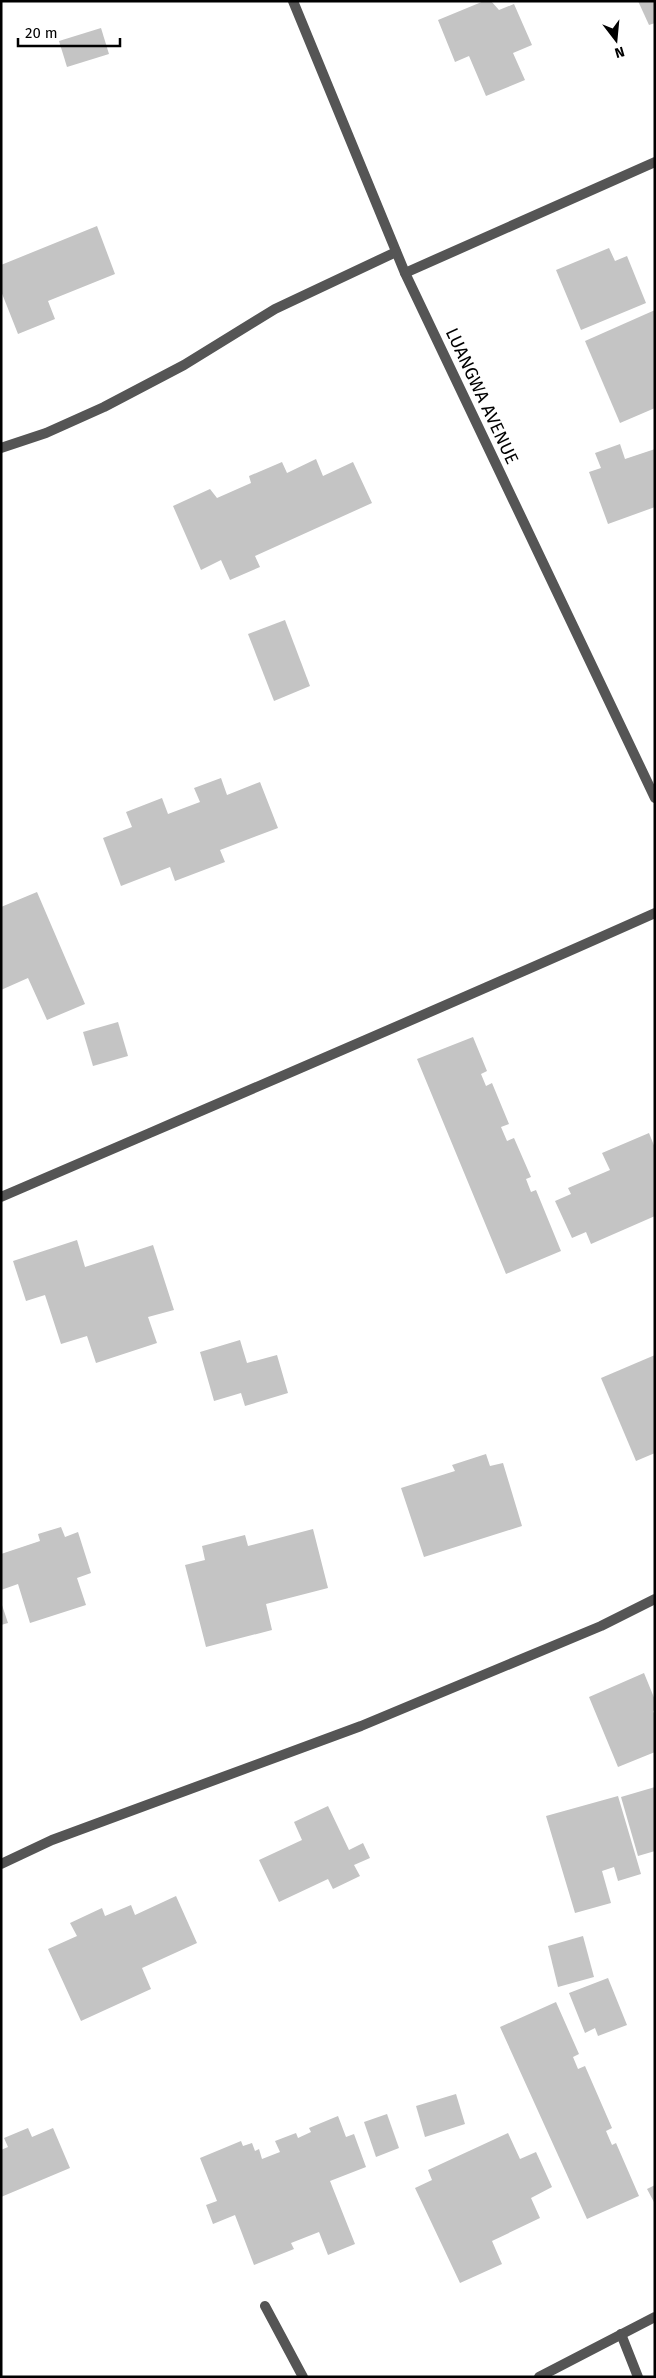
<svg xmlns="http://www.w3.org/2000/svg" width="656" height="2378" font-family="'Fira Sans',sans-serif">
  <rect width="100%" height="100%" fill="#fff"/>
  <g fill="#c4c4c4">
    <polygon points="484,1 491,1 499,10 514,4 532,45 513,53 525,80 486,96 469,56 455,62 438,20"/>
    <polygon points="638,1 655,1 655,23 649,25"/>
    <polygon points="101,28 109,54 67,67 59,41"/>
    <polygon points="97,226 115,274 48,301 55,319 18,334 1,291 1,265"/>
    <polygon points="609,248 615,261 627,256 646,303 581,330 556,270"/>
    <polygon points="655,310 655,408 620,423 585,341"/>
    <polygon points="620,444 625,459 655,449 655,507 608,524 589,472 601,468 595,453"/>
    <polygon points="316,459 323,476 353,462 372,503 255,556 260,567 230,580 221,560 201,570 173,506 210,489 217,498 251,483 249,476 282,462 287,473"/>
    <polygon points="285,620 310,686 274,701 248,634"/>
    <polygon points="221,778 227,795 260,782 278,828 220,850 225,862 175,881 170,867 121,886 103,838 132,827 126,812 162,798 168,814 200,802 194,788"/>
    <polygon points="37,892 85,1004 47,1020 28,978 1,990 1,907"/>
    <polygon points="118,1022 128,1056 93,1066 83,1032"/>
    <polygon points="473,1037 487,1071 481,1074 486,1086 492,1083 509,1124 501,1127 507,1141 514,1138 531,1177 526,1179 531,1192 536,1190 561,1251 506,1274 417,1059"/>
    <polygon points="649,1133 655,1148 655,1216 591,1244 586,1232 572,1238 555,1201 571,1194 568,1188 610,1170 602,1153"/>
    <polygon points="77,1240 85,1267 153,1245 174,1310 148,1317 157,1343 96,1363 87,1336 61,1344 45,1295 26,1301 13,1261"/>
    <polygon points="240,1340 247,1363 277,1355 288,1393 245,1406 241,1393 214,1401 200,1352"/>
    <polygon points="655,1355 655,1453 636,1461 601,1378"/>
    <polygon points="486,1454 490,1466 503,1463 522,1526 424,1557 401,1488 455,1471 452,1465"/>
    <polygon points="61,1527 65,1537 78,1532 91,1573 77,1578 86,1605 30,1623 18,1584 1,1590 1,1554 40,1541 38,1534"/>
    <polygon points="313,1529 328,1588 266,1604 272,1630 206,1647 185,1565 205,1560 202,1546 245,1535 248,1546"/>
    <polygon points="1,1602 8,1623 1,1625"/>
    <polygon points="644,1673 655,1700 655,1710 653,1711 655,1716 655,1752 618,1767 589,1697"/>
    <polygon points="655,1787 655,1851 638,1856 621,1797"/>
    <polygon points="618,1796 641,1874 618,1881 614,1867 602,1871 611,1903 575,1913 546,1816"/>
    <polygon points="328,1806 349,1850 363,1843 370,1858 354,1865 360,1876 333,1889 328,1879 279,1902 259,1860 302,1840 294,1822"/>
    <polygon points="176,1896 197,1943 142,1968 151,1989 81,2021 48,1949 77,1936 70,1923 102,1908 105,1916 131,1905 135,1915"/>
    <polygon points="583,1936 594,1977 558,1987 548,1946"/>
    <polygon points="608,1978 627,2025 598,2036 595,2028 585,2033 569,1993"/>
    <polygon points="556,2002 579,2054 573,2057 578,2069 585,2066 612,2128 606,2131 612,2145 616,2143 639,2196 587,2219 500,2027"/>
    <polygon points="456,2094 465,2124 425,2137 416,2106"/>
    <polygon points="387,2114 399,2148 376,2157 364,2122"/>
    <polygon points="338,2116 346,2137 354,2134 366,2167 330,2181 355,2244 328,2255 319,2232 291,2243 294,2249 254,2265 235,2215 213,2224 206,2205 217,2201 200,2158 241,2141 243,2146 252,2143 255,2151 259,2149 262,2159 280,2152 275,2141 296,2133 298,2138 311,2132 309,2128"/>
    <polygon points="28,2128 32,2137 53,2128 70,2168 1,2197 1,2150 8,2147 4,2138"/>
    <polygon points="508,2133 520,2159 536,2152 552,2187 531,2198 540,2218 492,2241 502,2264 460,2283 415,2188 432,2180 428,2170"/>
    <polygon points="655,2185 655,2204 647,2189"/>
  </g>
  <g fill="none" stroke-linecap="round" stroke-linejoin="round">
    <polyline stroke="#555" stroke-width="10" points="265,2306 303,2377"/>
    <g stroke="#555" stroke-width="10">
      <polyline points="293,1 405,273 655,798"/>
      <polyline points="405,273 655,162"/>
      <polyline points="1,448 46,433 104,407 184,365 275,309 396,252"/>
      <path d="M1,1197C219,1103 438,1010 655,913"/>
      <polyline points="1,1864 52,1840 361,1726 601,1626 655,1599"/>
      <polyline points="621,2334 638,2377"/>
      <polyline points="539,2377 655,2317"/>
    </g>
  </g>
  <g text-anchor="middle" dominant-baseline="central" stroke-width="4" stroke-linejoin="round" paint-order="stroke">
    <g font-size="18" fill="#000" stroke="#fff">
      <text transform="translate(482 396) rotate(65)">LUANGWA AVENUE</text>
    </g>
  </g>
  <rect width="656" height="2378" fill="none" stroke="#000000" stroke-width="5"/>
  <g transform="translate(616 40) rotate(164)" stroke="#ffffff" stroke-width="4" paint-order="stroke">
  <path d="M0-4L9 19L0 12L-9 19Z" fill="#000000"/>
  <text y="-8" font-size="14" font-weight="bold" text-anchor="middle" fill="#000000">N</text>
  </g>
  <path d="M18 38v8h102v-8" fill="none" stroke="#000000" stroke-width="2.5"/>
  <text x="25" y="38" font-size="15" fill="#000000" stroke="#ffffff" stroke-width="4" paint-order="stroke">20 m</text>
</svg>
